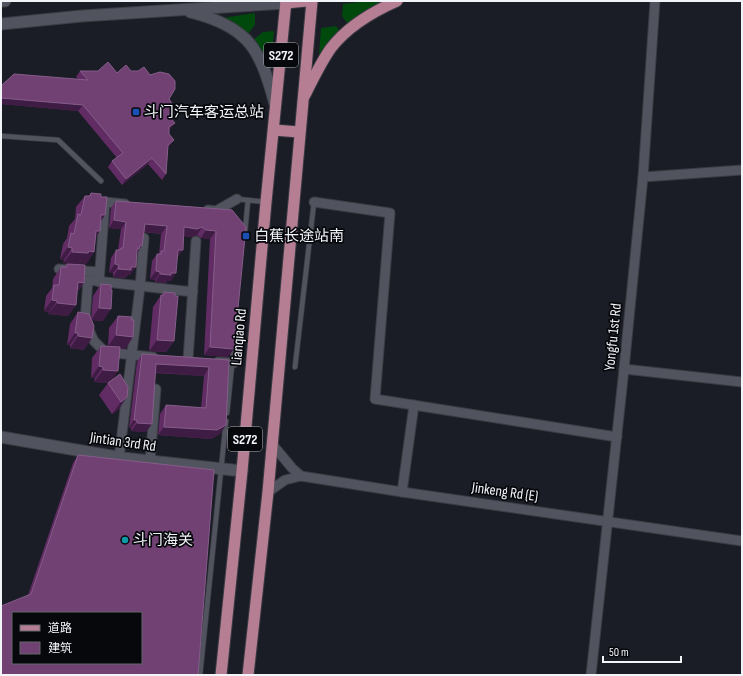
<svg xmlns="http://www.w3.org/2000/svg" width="743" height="676" font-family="'Sofia Sans Condensed','Noto Sans SC',sans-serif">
  <rect width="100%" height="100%" fill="#1b1d26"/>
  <g fill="#00490c">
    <polygon points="369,1 378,1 379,4 362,13 347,23 342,16 343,4"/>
    <polygon points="255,13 255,25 247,35 222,18"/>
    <polygon points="336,26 340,31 322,57 319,55 321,28"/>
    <polygon points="274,31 271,63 268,64 261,50 253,40 263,32"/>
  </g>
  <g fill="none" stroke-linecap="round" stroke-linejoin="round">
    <defs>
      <g id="service">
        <polyline points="1,136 58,140 101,181"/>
        <polyline points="237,199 266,202"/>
        <polyline points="245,232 248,200"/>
        <polyline points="295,367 314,202"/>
        <polyline points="227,413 234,345"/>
        <polyline points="200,675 226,421"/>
      </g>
      <g id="minor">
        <polyline points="643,177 742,170"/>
        <polyline points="314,202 390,213 375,399 617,437"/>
        <polyline points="208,210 216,211 237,199"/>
        <polyline points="59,269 99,272"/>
        <polyline points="99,282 105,202 125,204"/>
        <polyline points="153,357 105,352 94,341 85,321 88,280 193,292"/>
        <polyline points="188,360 196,241"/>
        <polyline points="218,362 234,363"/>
        <polyline points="624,369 742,382"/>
        <polyline points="272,444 292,468 301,476"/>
        <polyline points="119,458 140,287 144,238"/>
        <polyline points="150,461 156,389"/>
        <polyline points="268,492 285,480 301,476 402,492 742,541"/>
        <polyline points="402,492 414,405"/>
        <polyline points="591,675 624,369 643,177 655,1"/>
      </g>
      <polyline id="tertiary" points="1,437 123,458 242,471"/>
      <g id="secondary">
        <polyline points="1,1 5,1"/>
        <path d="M190,12C206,16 228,24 241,35C260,49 269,82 275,104"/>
        <polyline points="1,24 82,16 286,3"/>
      </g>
      <g id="primary">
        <polyline points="286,3 306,1"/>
        <path d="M305,95C313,79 321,62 331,48C348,26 372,12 397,1"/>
        <polyline points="274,130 299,132"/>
        <polyline points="221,675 242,471 266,202 286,1"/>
        <polyline points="248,675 268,492 312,1"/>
      </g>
    </defs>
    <use href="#service" stroke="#3a3b43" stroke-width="6"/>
    <use href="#minor" stroke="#3a3b43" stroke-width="11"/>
    <use href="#tertiary" stroke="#3a3b43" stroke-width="13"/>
    <use href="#secondary" stroke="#3a3b43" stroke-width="13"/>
    <use href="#primary" stroke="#3a3b43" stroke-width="13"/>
    <use href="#service" stroke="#51545e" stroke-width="4.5"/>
    <use href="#minor" stroke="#51545e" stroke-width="9"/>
    <use href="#tertiary" stroke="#51545e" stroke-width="11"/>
    <use href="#secondary" stroke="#51545e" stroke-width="11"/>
    <use href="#primary" stroke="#b67e93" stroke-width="11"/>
  </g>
  <g fill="#612b63">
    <polygon points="80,71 117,73 131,71 169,99 171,114 169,116 170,129 169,130 169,134 174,140 168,147 166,174 162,180 148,164 122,185 108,167 112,161 117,158 78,111 1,104 1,85 78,79 76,77"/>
    <polygon points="91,193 105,215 101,221 96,238 94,252 86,264 81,263 80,264 84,283 77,292 76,305 68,316 48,314 49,312 44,311 46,296 52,288 53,279 61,267 65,267 67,264 78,264 63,263 64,260 60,259 63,244 67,238 69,226 75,219 76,207 85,196 89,196"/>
    <polygon points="116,201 232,210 228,357 204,355 210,239 201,238 197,235 192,237 183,236 183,250 177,257 171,281 167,281 166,283 155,282 155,280 150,279 152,261 157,254 159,254 161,234 144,232 130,275 128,275 125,278 113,277 113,273 109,272 111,258 116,250 118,250 121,229 109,228 111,208"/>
    <polygon points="101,284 103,321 91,320 84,350 70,348 70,345 67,345 70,324 78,312 91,319 93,296"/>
    <polygon points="164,292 174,341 166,352 149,351 153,307 161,295 162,295"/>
    <polygon points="118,316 131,320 133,337 125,349 120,348 113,379 128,387 119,409 112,414 99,395 108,383 94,382 95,378 91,378 92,358 101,346 108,346 109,328"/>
    <polygon points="142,354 229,360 221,433 211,439 158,435 160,414 166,405 201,408 204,376 155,373 146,432 131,431 131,428 129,428 137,362"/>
    <polygon points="78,455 198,675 28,595 73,463"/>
  </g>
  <g fill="#3e1c44">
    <polygon points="1,98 83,105 78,111 1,104"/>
    <polygon points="175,108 171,114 163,121 168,115"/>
    <polygon points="175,123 170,129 165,133 169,127"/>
    <polygon points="174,140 169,146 164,151 168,145"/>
    <polygon points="152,158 148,164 122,185 126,179"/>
    <polygon points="101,215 105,215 97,227"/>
    <polygon points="114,220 126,222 121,229 109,228"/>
    <polygon points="145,224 167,226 161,234 140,231"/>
    <polygon points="184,227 202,227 197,235 192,237 178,235"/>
    <polygon points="206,230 216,231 210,239 201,238"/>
    <polygon points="96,231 100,231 92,243"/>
    <polygon points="140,246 142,246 134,257 132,257"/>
    <polygon points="68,247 72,248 64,260 60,259"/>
    <polygon points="178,250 183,250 177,258"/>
    <polygon points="89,251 94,252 86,264 81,263 80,265 63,263 72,252"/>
    <polygon points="115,264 119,265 113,273 109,272"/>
    <polygon points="131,267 136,267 130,275 128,275 125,278 113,277 118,269"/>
    <polygon points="156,271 160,272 155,280 150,279"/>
    <polygon points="171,273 176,273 171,281 167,281 166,283 155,282 160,274"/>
    <polygon points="78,282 84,283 75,294"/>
    <polygon points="52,300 57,301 49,312 44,311"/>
    <polygon points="57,303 76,305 68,316 48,314"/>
    <polygon points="99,308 111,309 103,321 91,320"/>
    <polygon points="75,333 78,333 70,345 67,345"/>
    <polygon points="116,335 133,337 125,349 108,346"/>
    <polygon points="78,336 92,338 84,350 70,348"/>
    <polygon points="157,340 174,341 166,352 149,351"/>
    <polygon points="210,347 234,349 228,357 204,355"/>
    <polygon points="156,364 209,367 204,376 150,372"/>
    <polygon points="99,366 103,367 95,378 91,378"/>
    <polygon points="103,370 118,371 110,383 94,382"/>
    <polygon points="127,397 119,409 112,414 121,402"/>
    <polygon points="134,420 137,420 131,428 129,428"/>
    <polygon points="137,423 152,424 146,432 131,431"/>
    <polygon points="226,425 221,433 211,439 158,435 164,427"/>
  </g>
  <g fill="#714174" stroke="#855d89" fill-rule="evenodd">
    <polygon points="108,62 117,73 126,65 131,71 138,71 144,67 150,75 160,72 169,74 175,81 175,89 169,99 175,108 168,115 175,123 169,127 169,134 174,140 168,145 166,174 152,158 126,179 112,161 123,153 83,105 1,98 1,85 2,85 14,74 88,80 80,71 98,71"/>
    <polygon points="91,193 101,194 101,197 107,197 105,215 101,215 100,231 96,231 94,252 89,251 88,253 72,252 72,248 68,247 71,233 74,234 78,214 81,215 85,196 90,196"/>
    <polygon points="116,201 232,210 246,227 234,349 210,347 216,231 206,230 202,227 197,229 184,227 183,250 178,250 176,273 171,273 171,275 169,275 160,274 160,272 156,271 157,254 161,254 161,251 164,251 167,226 145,224 142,246 140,246 139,249 137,249 136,267 131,267 131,270 118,269 119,265 115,264 116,250 120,250 121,248 123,248 126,222 114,220"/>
    <polygon points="67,264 85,265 84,283 78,282 76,305 57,303 57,301 52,300 54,285 59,285 61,267 67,267"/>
    <polygon points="101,284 111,285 111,290 112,290 111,309 99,308"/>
    <polygon points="164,292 175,293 175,296 178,296 174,341 157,340 161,295 164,295"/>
    <polygon points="78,312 89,314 94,326 92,338 78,336 78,333 75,333"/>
    <polygon points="118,316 132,317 131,320 134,320 133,337 116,335"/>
    <polygon points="101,346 120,347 118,371 103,370 103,367 99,366"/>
    <polygon points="142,354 229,360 226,425 217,430 164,427 166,405 206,408 209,367 156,364 152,424 137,423 137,420 134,420"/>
    <polygon points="120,374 128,387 127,397 121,402 108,383"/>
    <path d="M78,455L214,470L198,675H1V606L31,594ZM13,613H141V663H13Z"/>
  </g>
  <g fill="#1a4fb4" stroke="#07080b" stroke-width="1.5">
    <rect x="132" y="108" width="8" height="8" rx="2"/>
    <rect x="242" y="232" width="8" height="8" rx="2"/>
  </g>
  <circle fill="#0f9aa8" stroke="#07080b" stroke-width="1.5" cx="125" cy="540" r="4"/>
  <g text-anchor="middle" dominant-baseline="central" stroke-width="3.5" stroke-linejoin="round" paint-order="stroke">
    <g fill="#07080b" stroke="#acadb2" stroke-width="1">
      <rect x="264" y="43" width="34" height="24" rx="3"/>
      <rect x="228" y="427" width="34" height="24" rx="3"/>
    </g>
    <g font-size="14" font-weight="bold" fill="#f2f4fa">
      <text x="281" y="55">S272</text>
      <text x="245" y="439">S272</text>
    </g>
    <g font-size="15" fill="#f2f4fa" stroke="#07080b" text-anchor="start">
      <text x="144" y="112">斗门汽车客运总站</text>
      <text x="254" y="236">白蕉长途站南</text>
      <text x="133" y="540">斗门海关</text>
    </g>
    <g font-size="15" fill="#f2f4fa" stroke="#07080b">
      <text transform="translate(239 337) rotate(-85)">Lianqiao Rd</text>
      <text transform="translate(613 337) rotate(-84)">Yongfu 1st Rd</text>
      <text transform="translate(123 442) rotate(8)">Jintian 3rd Rd</text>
      <text transform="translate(505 492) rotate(8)">Jinkeng Rd (E)</text>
    </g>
  </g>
  <rect width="743" height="676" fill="none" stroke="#f2f4fa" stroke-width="4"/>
  <rect x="12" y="612" width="130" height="52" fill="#07080b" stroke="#65666b"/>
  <rect x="20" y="625" width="20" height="6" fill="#b67e93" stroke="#65666b"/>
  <text x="48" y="632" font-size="12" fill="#f2f4fa">道路</text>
  <rect x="20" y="642" width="20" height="12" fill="#714174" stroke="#65666b"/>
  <text x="48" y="652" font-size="12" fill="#f2f4fa">建筑</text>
  <path d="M603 656v6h78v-6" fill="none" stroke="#f2f4fa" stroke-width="2"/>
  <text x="609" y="656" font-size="12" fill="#f2f4fa" stroke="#07080b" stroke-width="3" paint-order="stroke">50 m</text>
</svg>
